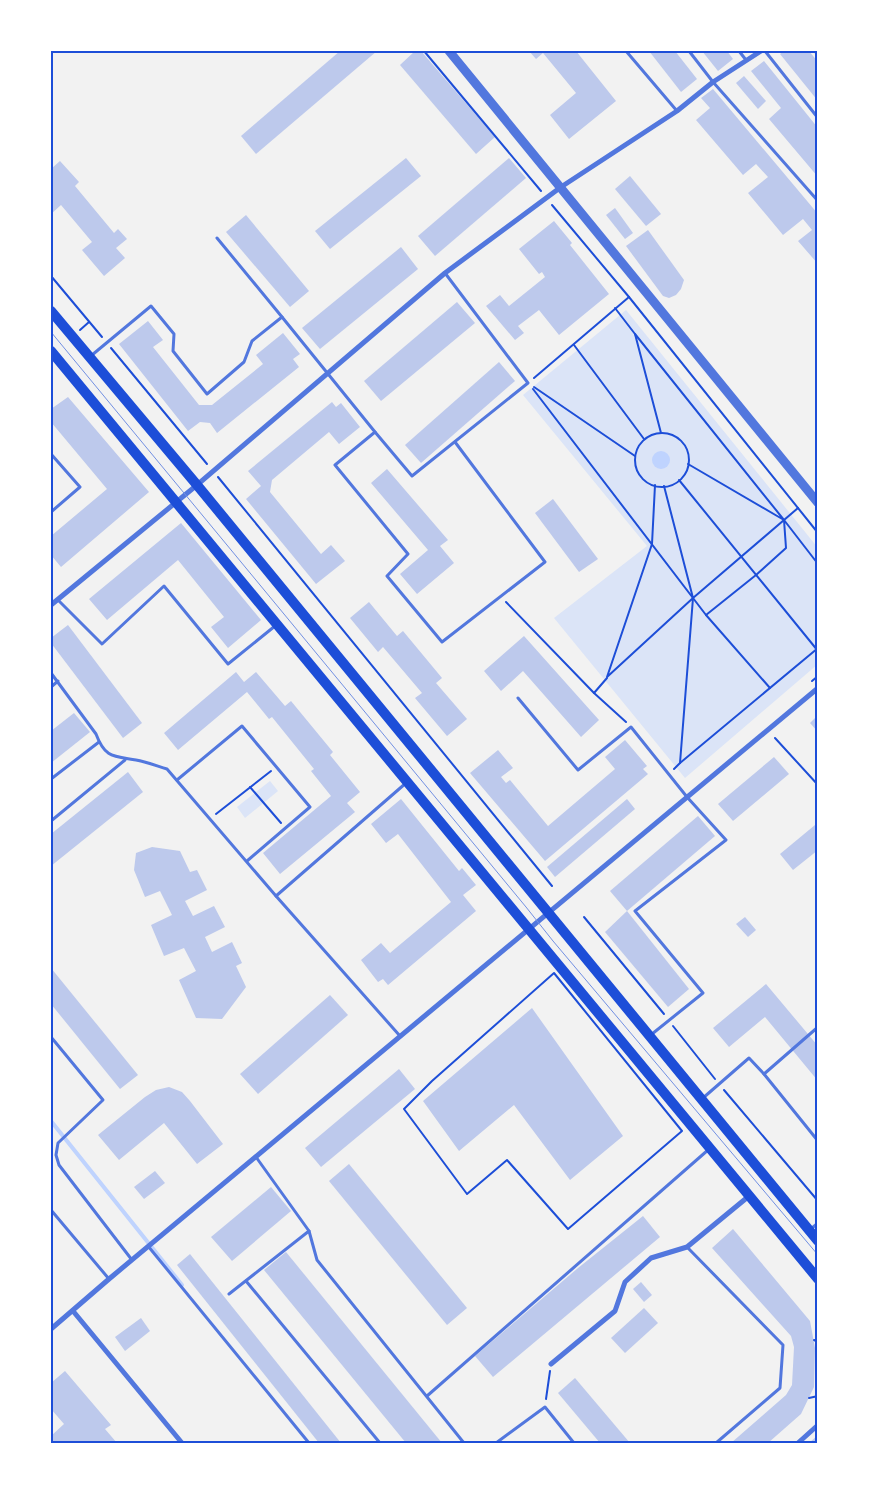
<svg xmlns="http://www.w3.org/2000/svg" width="869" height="1494" font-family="'Sofia Sans Condensed',sans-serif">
  <rect width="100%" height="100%" fill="#f2f2f2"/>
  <g fill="#dbe4f7">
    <polygon points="626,310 818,548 818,664 685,778 554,618 647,546 523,395"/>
    <polygon points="270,781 278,791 245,818 237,807"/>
  </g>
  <circle fill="#bfd3fe" cx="661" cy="460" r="9"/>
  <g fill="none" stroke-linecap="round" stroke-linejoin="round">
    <polyline stroke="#bfd3fe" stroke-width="4" points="51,1121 182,1285"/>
  </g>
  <g fill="#bdc9ec">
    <polygon points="340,51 377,51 256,154 241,136"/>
    <polygon points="415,51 421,51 495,137 476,154 400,65"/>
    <polygon points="529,51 576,51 616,101 569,139 550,115 576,93 543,53 536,59"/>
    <polygon points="649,51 675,51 697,79 681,92"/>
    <polygon points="702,51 727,51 733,59 718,71"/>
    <polygon points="784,51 809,51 818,62 818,101 780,54"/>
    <polygon points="764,61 818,128 818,177 769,119 781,108 751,71"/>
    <polygon points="744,76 766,101 758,109 736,83"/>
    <polygon points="713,89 818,214 818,264 798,241 812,230 803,219 783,235 748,193 768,177 756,164 743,175 696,120 710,108 701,98"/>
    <polygon points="406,158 421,176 330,249 315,231"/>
    <polygon points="509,158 526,178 435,256 418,236"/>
    <polygon points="60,161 79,182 75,186 114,233 118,229 127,239 116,248 125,258 104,276 82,250 92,242 61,205 51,214 51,169"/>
    <polygon points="630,176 661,214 646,226 615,189"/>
    <polygon points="615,208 633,233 625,239 606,215"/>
    <polygon points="246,215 309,291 290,307 226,232"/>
    <polygon points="554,221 572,243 570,245 609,294 559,335 539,310 518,326 524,333 515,340 486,306 500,295 509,306 545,277 542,272 539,274 519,249"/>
    <polygon points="648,230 684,280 681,289 676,295 669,298 663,296 626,246"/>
    <polygon points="401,247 418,269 320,349 302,328"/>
    <polygon points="457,302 475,323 381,401 364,381"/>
    <polygon points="148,321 163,340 153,347 199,405 212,405 263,364 256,355 283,333 300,354 293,359 299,367 217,433 210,423 200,422 188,431 119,344"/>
    <polygon points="499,362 515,381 421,463 405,445"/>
    <polygon points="68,397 149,492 61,567 51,555 51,536 107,489 51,422 51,409"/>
    <polygon points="332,402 336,407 341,403 360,427 339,444 329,432 272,480 270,492 321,554 331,545 345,561 316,584 246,499 261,486 248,471"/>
    <polygon points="387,469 448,540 440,546 454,563 417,594 400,574 428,550 371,483"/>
    <polygon points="553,499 598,559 579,572 535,513"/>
    <polygon points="181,523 261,620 228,648 211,627 224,617 178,560 107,620 89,599"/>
    <polygon points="369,602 397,636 403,631 442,678 436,683 467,719 447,736 415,698 422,693 383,647 378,652 350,618"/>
    <polygon points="68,625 142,723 123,738 51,643 51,638"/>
    <polygon points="524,636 599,720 581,737 523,671 501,691 484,671"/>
    <polygon points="236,672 244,682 256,672 285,706 291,701 333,752 330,755 360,792 347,803 355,812 280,874 263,853 331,796 311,771 314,769 272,717 269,719 247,692 178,750 164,733"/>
    <polygon points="74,713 90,732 51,763 51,731"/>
    <polygon points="818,715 818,732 810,723"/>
    <polygon points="625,740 647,766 643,769 648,774 545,861 470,773 498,750 513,768 501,777 506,783 510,780 548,826 615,769 605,757"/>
    <polygon points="774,757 789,774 733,821 718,804"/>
    <polygon points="128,772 143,792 51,866 51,834"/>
    <polygon points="401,799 459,871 462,868 476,885 463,895 476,911 388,985 383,979 378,982 361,960 381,943 390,953 451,902 398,834 386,843 371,824"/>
    <polygon points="627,799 635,809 555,877 547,867"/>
    <polygon points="698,816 715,836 627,911 610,891"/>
    <polygon points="815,825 818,829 818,850 793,870 780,854"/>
    <polygon points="152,847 180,851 190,872 197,870 207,890 185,901 193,916 214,906 225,927 205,937 212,952 232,942 242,963 236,966 246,987 222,1019 196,1018 179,980 196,971 184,948 164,956 151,925 172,915 160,891 145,897 134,870 136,853"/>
    <polygon points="627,911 689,989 668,1007 605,932"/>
    <polygon points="745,917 756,930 748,937 736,924"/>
    <polygon points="51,968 138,1075 120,1089 51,1004"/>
    <polygon points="766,984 818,1046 818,1081 765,1017 729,1047 713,1028"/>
    <polygon points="330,995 348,1015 258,1094 240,1074"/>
    <polygon points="532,1008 623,1136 570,1180 514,1105 459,1151 423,1101"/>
    <polygon points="399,1069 415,1089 321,1167 305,1148"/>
    <polygon points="169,1087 182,1092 190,1101 223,1144 197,1164 164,1123 119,1160 98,1135 145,1097 156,1090"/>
    <polygon points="349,1164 467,1308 447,1325 329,1181"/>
    <polygon points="155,1171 165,1183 144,1199 134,1187"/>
    <polygon points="271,1187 291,1211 232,1261 211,1237"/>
    <polygon points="643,1216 660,1237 493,1377 475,1356 578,1268"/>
    <polygon points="733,1229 810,1321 815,1348 814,1387 801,1414 768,1443 731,1443 786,1395 792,1385 794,1347 791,1336 712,1248"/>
    <polygon points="286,1252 442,1443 406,1443 264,1270"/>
    <polygon points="190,1254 341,1443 319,1443 177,1265"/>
    <polygon points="641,1282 652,1295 644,1302 633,1289"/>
    <polygon points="644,1308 658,1323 625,1353 611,1338"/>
    <polygon points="141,1318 150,1331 125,1351 115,1337"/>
    <polygon points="65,1371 111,1425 105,1429 117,1443 51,1443 51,1436 64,1424 51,1409 51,1383"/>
    <polygon points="575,1378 630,1443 600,1443 558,1393"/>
    <polygon points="818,1435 818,1443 809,1443"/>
  </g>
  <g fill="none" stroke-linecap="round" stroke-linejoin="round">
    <g stroke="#1d4ed8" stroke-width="2">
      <polyline points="424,51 541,191"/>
      <polyline points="552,205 629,297"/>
      <polyline points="51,276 102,337"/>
      <polyline points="615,308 635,334 661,433"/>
      <polyline points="80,330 89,322"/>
      <polyline points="635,334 784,520 688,464"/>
      <polyline points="574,345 644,439"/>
      <polyline points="111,348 207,464"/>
      <polyline points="534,378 629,297 818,533"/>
      <polyline points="534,387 635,456"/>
      <polyline points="533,389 706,615 770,688"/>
      <circle cx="662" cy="460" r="27"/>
      <polyline points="218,477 552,886"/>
      <polyline points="679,480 818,651"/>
      <polyline points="655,485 652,544 607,677 693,598 680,763 674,769"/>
      <polyline points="664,486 693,598 798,508"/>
      <polyline points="506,602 594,693 626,722"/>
      <polyline points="706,615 756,575 786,548 784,520 818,564"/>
      <polyline points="812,681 818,676"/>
      <polyline points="594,693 607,678"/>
      <polyline points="775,738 818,785"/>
      <polyline points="680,763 818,648"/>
      <polyline points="250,787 281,823"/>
      <polyline points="216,814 271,771"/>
      <polyline points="584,917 664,1014"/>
      <polygon points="554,973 682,1131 568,1229 507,1160 467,1194 404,1109 432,1081"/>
      <polyline points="673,1026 715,1079"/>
      <polyline points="724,1090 818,1201"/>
      <polyline points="814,1340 818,1342"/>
      <polyline points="809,1398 818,1396"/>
      <polyline points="546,1399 550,1371"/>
    </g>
    <g stroke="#5277de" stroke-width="3">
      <polyline points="626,51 677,111"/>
      <polyline points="689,51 713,82 818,201"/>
      <polyline points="739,51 746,60"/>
      <polyline points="765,51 818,118"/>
      <polyline points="815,51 818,55"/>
      <polyline points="217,238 282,317"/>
      <polyline points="92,355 151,306 174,334 173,351 207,394 244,362 252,341 282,317 375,432 335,465 408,554 387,576 442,642 545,562 455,442"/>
      <polyline points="375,432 412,476 528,383 445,273"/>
      <polyline points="51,454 80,487 51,512"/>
      <polyline points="58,600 102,644 164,586 228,664 275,626"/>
      <path d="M51,673L96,734C105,758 113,756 136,760C147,762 157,766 167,769L276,896L400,1036"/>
      <polyline points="51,687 58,681"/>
      <polyline points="518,698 578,770 631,727 687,797 726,840 635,911 703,993 652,1034"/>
      <polyline points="51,779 99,742"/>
      <polyline points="177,780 242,726 310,807 247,861"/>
      <polyline points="51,821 125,760"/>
      <polyline points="276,896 406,783"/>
      <polyline points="51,1037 103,1100 58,1143 56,1155 59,1165 132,1260"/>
      <polyline points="764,1074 818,1141"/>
      <polyline points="703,1098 749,1058 764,1074 818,1027"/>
      <polyline points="256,1157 309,1231 317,1260 464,1443"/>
      <polyline points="51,1210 109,1279"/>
      <polyline points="812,1228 818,1223"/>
      <polyline points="148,1246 309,1443"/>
      <polyline points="687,1247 783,1345 780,1388 716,1443"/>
      <polyline points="246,1281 380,1443"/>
      <polyline points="229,1294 309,1231"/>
      <polyline points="427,1396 708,1150"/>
      <polyline points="496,1443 545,1407 574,1443"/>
    </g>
    <g stroke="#5277de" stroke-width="5">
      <polyline points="51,605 197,485 445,273 561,187 677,111 713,82 761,51"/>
      <polyline points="73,1311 182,1443"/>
      <polyline points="51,1329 109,1279 818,688"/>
      <polyline points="551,1364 615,1311 625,1282 651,1258 687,1247 749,1196"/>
      <polyline points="798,1443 818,1425"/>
    </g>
    <polyline stroke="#5277de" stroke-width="9" points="449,51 818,503"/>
    <g stroke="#1d4ed8" stroke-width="10">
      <polyline points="51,311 197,485 818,1241"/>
      <polyline points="51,351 818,1279"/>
    </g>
    <polyline stroke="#7290e2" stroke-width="1" points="51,332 526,907 553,941 818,1255"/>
  </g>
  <rect width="869" height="1494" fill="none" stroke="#ffffff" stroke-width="105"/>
  <rect x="52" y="52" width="764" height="1390" fill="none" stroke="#1d4ed8" stroke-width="2"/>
</svg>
